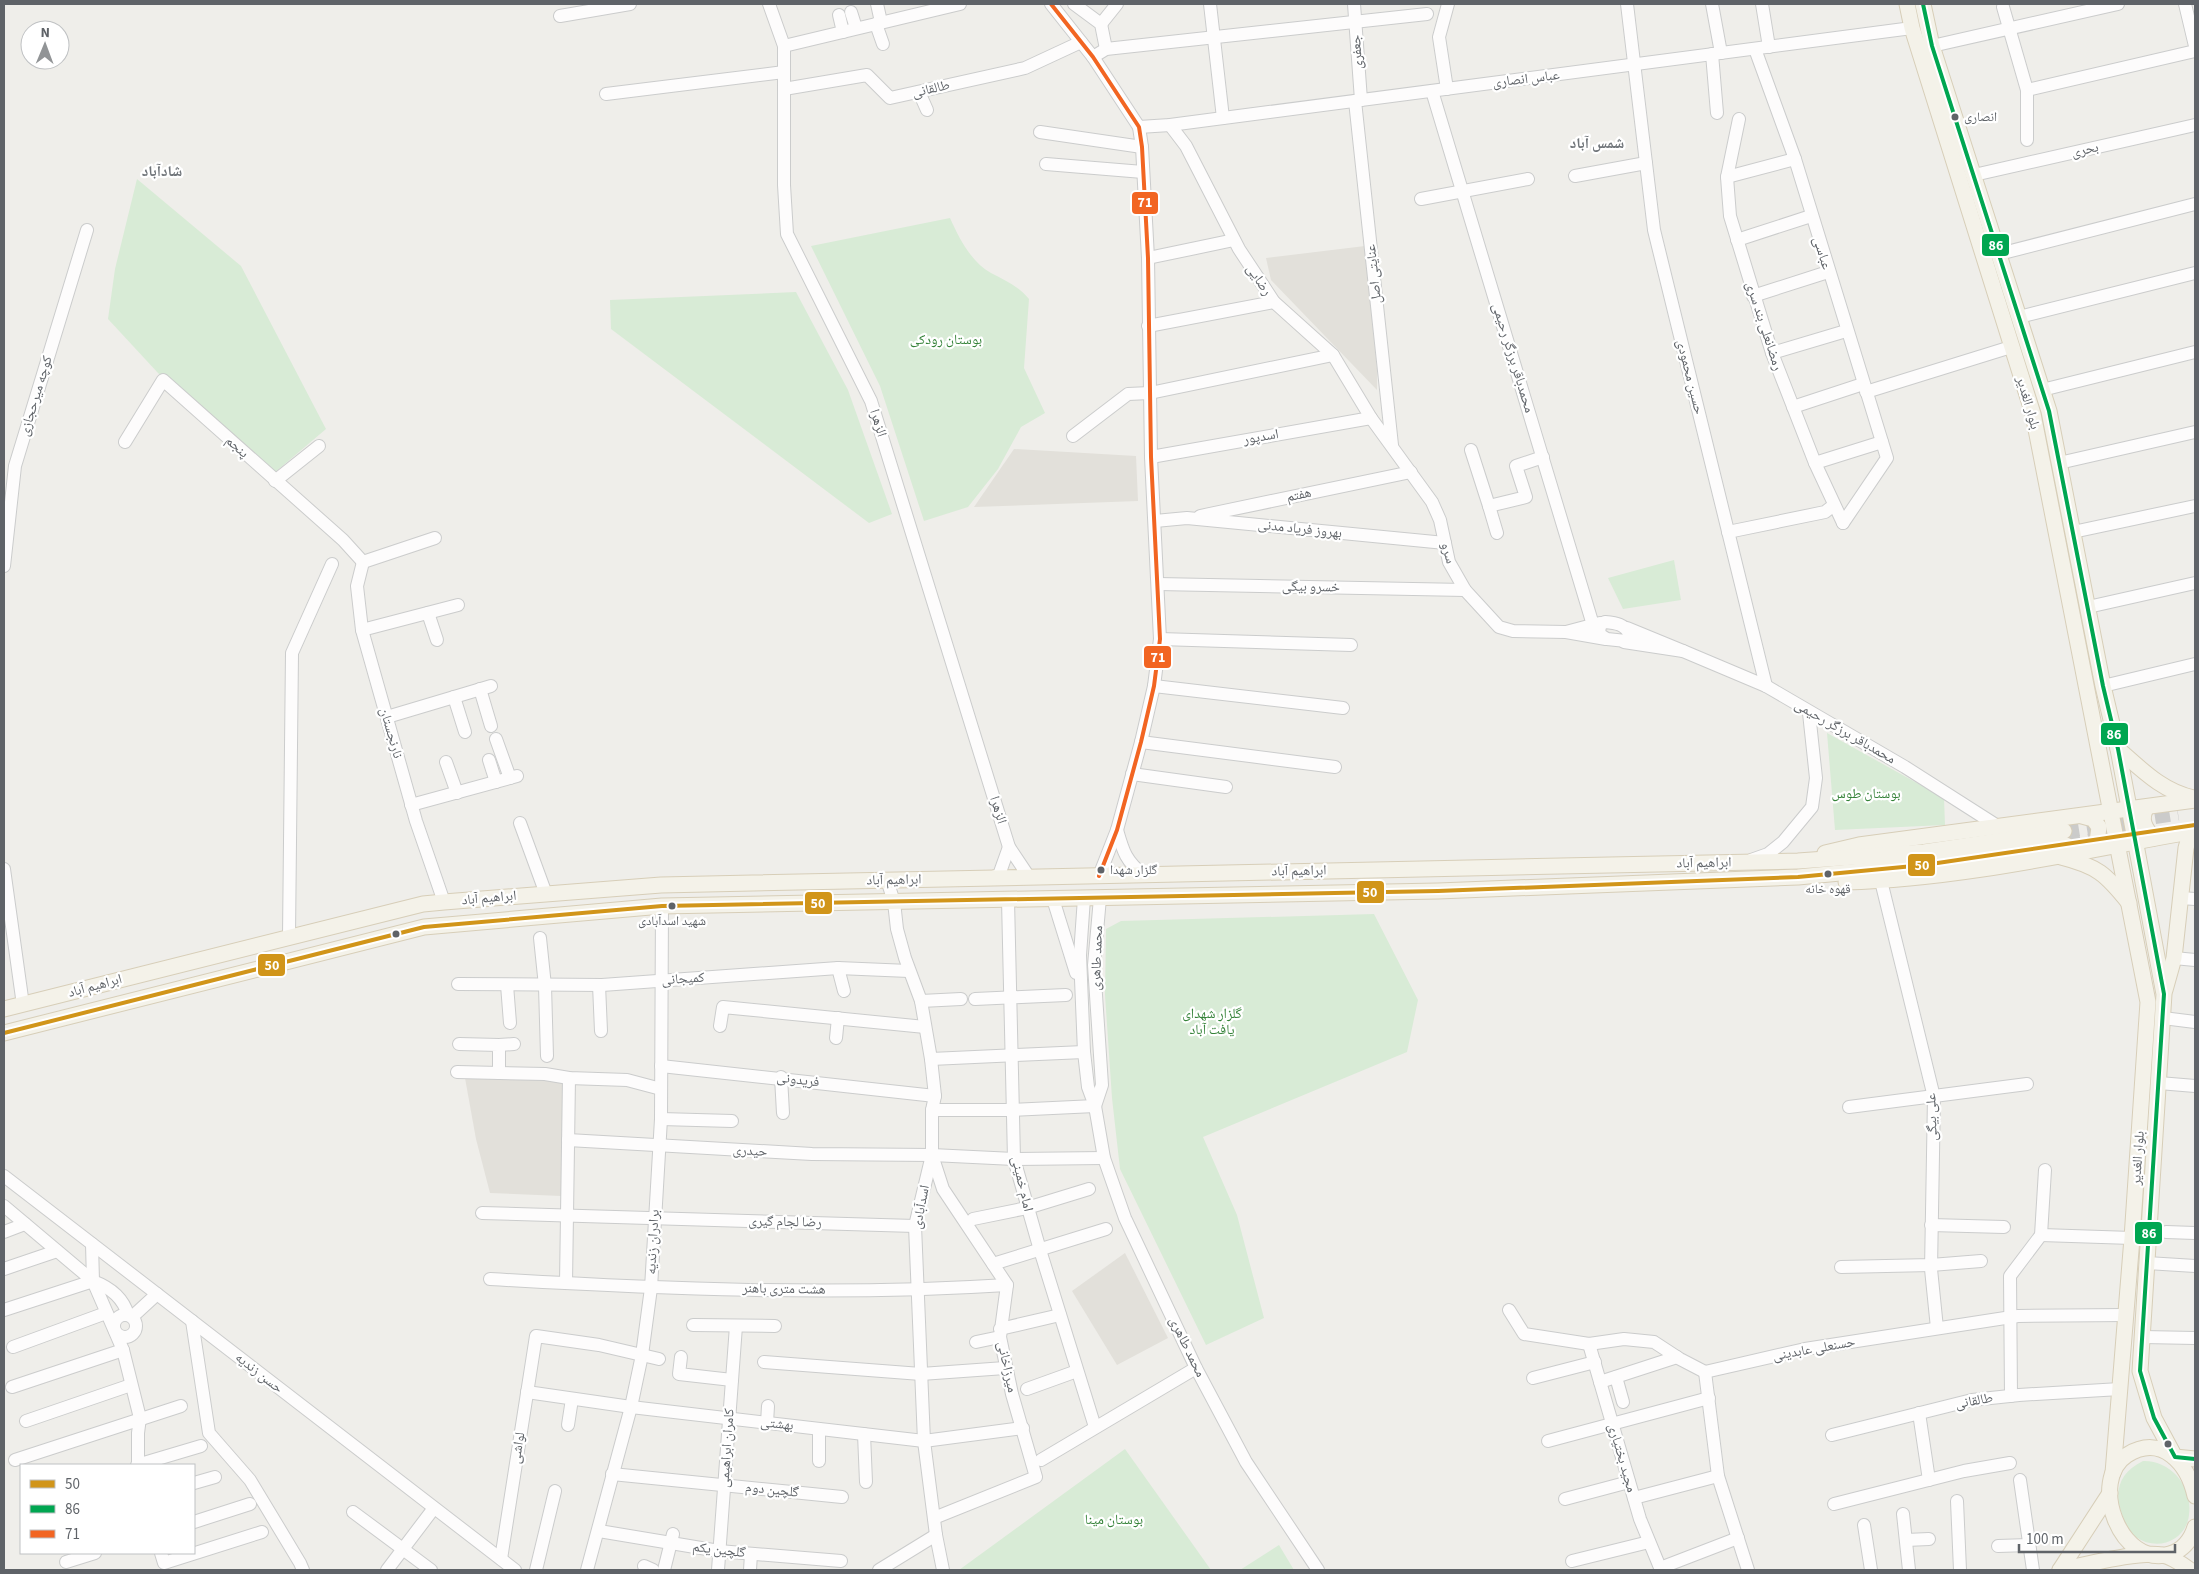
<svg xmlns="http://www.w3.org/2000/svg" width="2199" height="1574" font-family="'Source Sans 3','Noto Naskh Arabic',sans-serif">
  <rect width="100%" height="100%" fill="#efeeea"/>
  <g fill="#e2e0da">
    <polygon points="1365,246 1377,369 1377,390 1271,280 1266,258"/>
    <polygon points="1014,449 1136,456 1138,501 974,507"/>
    <polygon points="465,1078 566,1081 561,1196 490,1193 476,1139"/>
    <polygon points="1125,1253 1168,1338 1117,1365 1072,1291"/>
  </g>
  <g fill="#d8ebd6">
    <polygon points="137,179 241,266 326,429 273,474 158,373 108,319 115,269"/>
    <path d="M950,218C959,238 971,262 991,273C1006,281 1018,286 1029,299L1024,368L1045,413L1021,427L998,469L968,507L924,521L880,386L811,246Z"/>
    <polygon points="796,292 848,390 892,514 869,523 611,329 610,300"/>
    <polygon points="1674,560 1681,600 1623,609 1608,578"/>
    <polygon points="1827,733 1944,798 1945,825 1835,830"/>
    <polygon points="1374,914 1418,1000 1407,1052 1203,1137 1237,1215 1264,1318 1206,1345 1120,1169 1112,1098 1105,995 1106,929 1121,921"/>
    <polygon points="1125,1449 1211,1570 959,1570"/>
    <path d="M2143,1461C2171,1460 2193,1487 2189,1515C2186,1541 2157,1552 2136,1537C2129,1532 2125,1522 2122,1514C2113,1491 2120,1472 2143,1461Z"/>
    <polygon points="1279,1545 1294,1570 1240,1570"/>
  </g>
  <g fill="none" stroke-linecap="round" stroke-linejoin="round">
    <g stroke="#cbcbca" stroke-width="15" stroke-dasharray="15 8" stroke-linecap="butt">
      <polyline points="2064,831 2178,813"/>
      <polyline points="2066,845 2146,832"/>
    </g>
    <defs>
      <g id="minor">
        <polyline points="769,4 784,46 784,185 787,234 871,401 1009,847 1029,877"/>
        <polyline points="877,4 881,22"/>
        <polyline points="1051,4 1093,57 1139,127 1142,147 1148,258 1151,457 1160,639 1154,686 1141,742 1117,830 1099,876"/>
        <polyline points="1074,4 1101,24 1106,49"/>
        <polyline points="1210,4 1223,118"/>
        <polyline points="1354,4 1361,100"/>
        <polyline points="1627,4 1654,230 1766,686"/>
        <polyline points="1712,4 1721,53"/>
        <polyline points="1762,4 1769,47"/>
        <polyline points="2185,4 2195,46"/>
        <polyline points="2003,7 2027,90 2027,140"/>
        <polyline points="851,12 856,28"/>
        <polyline points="839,15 843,32"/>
        <polyline points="560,16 630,4"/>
        <polyline points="876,24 883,44"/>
        <polyline points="1101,24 1117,4"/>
        <polyline points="784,46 960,4"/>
        <polyline points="1932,46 2118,4"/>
        <polyline points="1755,49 1795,159 1887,458 1843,523"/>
        <polyline points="1712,54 1717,113"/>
        <polyline points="1093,57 1106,49 1427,14"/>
        <polyline points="784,89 867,75 890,98 1025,68 1081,42"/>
        <polyline points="1447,89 1439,37 1448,4"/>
        <polyline points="2027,90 2195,51"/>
        <polyline points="1432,91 1593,625"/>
        <polyline points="919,92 927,110"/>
        <polyline points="606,94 784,72"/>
        <polyline points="1355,101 1392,445"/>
        <polyline points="1739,119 1727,177 1730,216 1772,353 1815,463 1843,523"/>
        <polyline points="1170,125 1186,146 1239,249 1274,302 1333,355 1371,418 1432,502 1440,520 1449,562 1465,590 1499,627 1513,631 1566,632"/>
        <polyline points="1139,127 1170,125 1912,28"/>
        <polyline points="1040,132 1142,147"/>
        <polyline points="1046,164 1143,172"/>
        <polyline points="1974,175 2195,125"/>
        <polyline points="1575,176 1646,163"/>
        <polyline points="1727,177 1795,159"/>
        <polyline points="1421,199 1528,179"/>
        <polyline points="1737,240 1811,216"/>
        <polyline points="1999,254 2195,204"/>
        <polyline points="1148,258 1234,240"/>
        <polyline points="1753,296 1828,272"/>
        <polyline points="2019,317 2195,273"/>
        <polyline points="1148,326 1274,302"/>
        <polyline points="1772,353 1846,331"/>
        <polyline points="2042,390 2195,352"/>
        <polyline points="1866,392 2011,347"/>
        <polyline points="1793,407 1863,384"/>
        <polyline points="1073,436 1128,394 1150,393 1333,355"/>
        <polyline points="125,442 163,380 343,540 363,562"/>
        <polyline points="1471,450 1489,506 1526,497 1516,466 1543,457"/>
        <polyline points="1151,457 1371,418"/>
        <polyline points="1815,463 1882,442"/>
        <polyline points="2059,463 2195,432"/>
        <polyline points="275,481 319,446"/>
        <polyline points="1489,506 1497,533"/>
        <polyline points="1200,516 1411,472"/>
        <polyline points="1155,521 1187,518 1445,543"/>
        <polyline points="1728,532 1825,512 1834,505"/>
        <polyline points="2073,532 2195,506"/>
        <polyline points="363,562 357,586 362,630 416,821 444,902"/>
        <polyline points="363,562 435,538"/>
        <polyline points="4,566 15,466 87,230"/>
        <polyline points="1158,584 1465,590"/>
        <polyline points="2088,607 2195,583"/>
        <polyline points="428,613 437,640"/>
        <path d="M1605,622C1616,623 1625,624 1630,635L1626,641L1607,639L1599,634L1600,625Z"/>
        <polyline points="1600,623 1566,632 1606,639"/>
        <polyline points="362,630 458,605"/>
        <polyline points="1160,639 1351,645"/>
        <polyline points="1624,642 1683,651 1627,628"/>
        <polyline points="1683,651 1766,686 1905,767 1999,827"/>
        <polyline points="1154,686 1343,708"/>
        <polyline points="2103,686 2195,664"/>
        <polyline points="480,689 491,726"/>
        <polyline points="454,697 465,732"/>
        <polyline points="387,717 491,686"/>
        <polyline points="496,739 510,778"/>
        <polyline points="1141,742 1335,767"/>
        <polyline points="489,760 496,782"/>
        <polyline points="446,762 457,793"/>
        <polyline points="1132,774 1226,787"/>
        <polyline points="411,805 517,776"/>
        <polyline points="520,823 546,894"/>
        <path d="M1117,830C1123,851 1126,862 1144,875"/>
        <polyline points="1751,860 1768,854 1783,842 1812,807 1816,778 1809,713"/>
        <polyline points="4,869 23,1005"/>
        <polyline points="990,878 999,875 1009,847"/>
        <polyline points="887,880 894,902 897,929 905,958 921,1001 931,1059 935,1096 932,1110 932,1155 915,1226 924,1441 936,1535 943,1570"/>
        <polyline points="1881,881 1934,1097 1931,1269 1937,1328"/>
        <polyline points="1084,898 1080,955 1084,1052 1088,1087 1095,1106 1104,1158 1125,1218 1196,1368 1246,1462 1318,1570"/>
        <polyline points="2181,898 2195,899"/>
        <polyline points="1053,899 1076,973"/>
        <polyline points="1008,900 1014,1159 1040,1250 1095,1427"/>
        <polyline points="289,936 292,653 332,564"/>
        <polyline points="540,938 545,986 547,1056"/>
        <polyline points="2174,958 2195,960"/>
        <polyline points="838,968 844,991"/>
        <polyline points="458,984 602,985 838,968 909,971"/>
        <polyline points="507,985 510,1023"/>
        <polyline points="599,985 601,1031"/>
        <polyline points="975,999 1066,995"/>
        <polyline points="921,1001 961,999"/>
        <polyline points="2163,1018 2195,1022"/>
        <polyline points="720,1026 723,1007 925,1027"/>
        <polyline points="836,1038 838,1018"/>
        <polyline points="459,1044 499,1045 499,1073"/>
        <polyline points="499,1045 514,1044"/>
        <polyline points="931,1059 1084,1052"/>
        <polyline points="661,1066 935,1096"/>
        <polyline points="457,1072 545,1074 569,1078 627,1080 661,1089"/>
        <polyline points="781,1077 783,1113"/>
        <polyline points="2159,1083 2195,1086"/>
        <polyline points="1095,1106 1102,1085 1094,965 1100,898"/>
        <polyline points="1849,1107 2027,1084"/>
        <polyline points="932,1110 1013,1110 1095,1106"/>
        <polyline points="661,1119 732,1121"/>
        <polyline points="568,1140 812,1154 932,1155 1014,1159 1104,1158"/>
        <polyline points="932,1155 943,1189 1007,1285 1000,1337 1012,1394 1036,1477 934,1518"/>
        <polyline points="4,1176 515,1570"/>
        <polyline points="4,1206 93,1281 4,1310"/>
        <polyline points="482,1213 915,1226"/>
        <polyline points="973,1219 1027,1208 1089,1189"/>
        <polyline points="1931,1225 2004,1227"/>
        <polyline points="4,1232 25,1224"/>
        <polyline points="2166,1232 2195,1233"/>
        <polyline points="2041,1235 2132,1238"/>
        <polyline points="92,1244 93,1281 123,1350 140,1418 138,1433 138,1465"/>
        <polyline points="2147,1263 2195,1266"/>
        <polyline points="993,1264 1106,1229"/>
        <polyline points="1841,1267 1931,1265 1981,1261"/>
        <polyline points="4,1269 57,1251"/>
        <path d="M490,1279C662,1289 835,1296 1007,1285"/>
        <path d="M93,1281C109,1287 123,1297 128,1315"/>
        <polyline points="566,1283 569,1078"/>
        <polyline points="1509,1310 1524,1334 1589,1344 1624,1339 1654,1342 1680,1359 1705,1372"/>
        <circle cx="125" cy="1326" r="11"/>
        <polyline points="132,1317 157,1294"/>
        <polyline points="192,1321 209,1433 250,1480 300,1563 303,1570"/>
        <polyline points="693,1325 775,1326"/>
        <polyline points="1000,1329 1060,1315"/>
        <polyline points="2143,1337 2195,1338"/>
        <polyline points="976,1342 1000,1337"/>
        <polyline points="1589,1344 1640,1519 1661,1570"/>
        <polyline points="13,1347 106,1313"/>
        <polyline points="681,1357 679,1374 732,1380"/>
        <polyline points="764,1362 921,1374 1005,1368"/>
        <polyline points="1705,1372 1805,1349 2018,1316 2126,1315"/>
        <polyline points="1705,1372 1718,1476 1748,1570"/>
        <polyline points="1616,1377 1623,1402"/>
        <polyline points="1533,1378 1595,1362"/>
        <polyline points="1600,1382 1677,1357"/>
        <polyline points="12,1387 123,1350"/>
        <polyline points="1027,1389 1077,1371"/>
        <polyline points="527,1392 631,1407 924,1441 1023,1428"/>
        <polyline points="2011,1396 2010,1276 2041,1235 2045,1170"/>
        <polyline points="1919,1413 1929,1480"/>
        <polyline points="26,1421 131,1385"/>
        <polyline points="767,1423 768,1406"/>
        <polyline points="568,1425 572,1399"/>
        <polyline points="864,1434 866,1482"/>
        <polyline points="1832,1435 1972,1400 2019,1395 2120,1389"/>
        <polyline points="1548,1441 1709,1398"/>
        <polyline points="15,1460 181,1406"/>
        <polyline points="1041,1460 1196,1368"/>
        <polyline points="819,1461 819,1429"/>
        <polyline points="137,1465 201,1446"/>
        <polyline points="612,1474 842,1497"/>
        <polyline points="2020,1480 2033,1570"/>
        <polyline points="194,1483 215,1477"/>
        <polyline points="1634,1498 1718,1476"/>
        <polyline points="1565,1499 1629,1482"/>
        <polyline points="1957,1501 1960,1570"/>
        <polyline points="1834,1504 1964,1471 2010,1463"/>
        <polyline points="353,1512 431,1570"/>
        <polyline points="1903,1514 1909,1570"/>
        <polyline points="194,1522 250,1504"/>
        <polyline points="1864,1525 1871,1570"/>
        <polyline points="599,1531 719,1551 841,1561"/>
        <polyline points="1906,1540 1929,1539"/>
        <polyline points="1998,1546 2029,1545"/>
        <polyline points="161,1553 164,1563 262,1532"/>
        <polyline points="501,1559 536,1336 599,1345 659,1359"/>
        <polyline points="1572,1561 1649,1542"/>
        <polyline points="66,1562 95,1553"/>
        <polyline points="644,1566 653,1570"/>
        <polyline points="1660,1568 1738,1538"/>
        <polyline points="387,1570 434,1508"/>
        <polyline points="536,1570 555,1491"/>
        <polyline points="587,1570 631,1407 642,1355 651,1288 661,1119 662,906"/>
        <polyline points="664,1570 673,1534"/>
        <polyline points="718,1570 736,1326"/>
        <polyline points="750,1570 751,1554"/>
        <polyline points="879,1570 936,1535"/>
      </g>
      <g id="major">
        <polyline points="1907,4 1912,28 2033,414 2148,1002 2132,1238 2113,1473"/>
        <polyline points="1923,4 1932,46 2049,411 2103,686 2118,749 2164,994 2140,1371 2154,1418 2175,1457 2195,1459"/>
        <path d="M2118,749C2141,769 2163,792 2194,798"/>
        <path d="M2147,807C2139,819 2145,829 2154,838"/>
        <polyline points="2082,816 2093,819 2099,827 2097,842 2090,850"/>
        <polyline points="1825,853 1859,845 2195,800"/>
        <path d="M2061,857C2097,866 2106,874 2129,903"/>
        <path d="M1846,882C1963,879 2080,851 2195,831"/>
        <polyline points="2165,990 2174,958 2186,848 2188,841 2195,834"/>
        <polyline points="4,1009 423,904 444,902 661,885 1798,861 1924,852 2064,831"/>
        <polyline points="4,1033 424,927 662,906 1438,891 1798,877 1924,865 2066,845"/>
        <path d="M2195,1496C2188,1464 2162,1433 2127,1455C2088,1480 2120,1569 2170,1554C2183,1550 2191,1540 2195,1527"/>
        <path d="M2060,1570C2086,1565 2137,1551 2162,1555C2172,1557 2182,1564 2190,1570"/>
        <polyline points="2060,1570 2110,1493"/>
      </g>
    </defs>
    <use href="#minor" stroke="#cbcccc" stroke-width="14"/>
    <use href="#major" stroke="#d7ceb8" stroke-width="17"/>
    <use href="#minor" stroke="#fdfcfc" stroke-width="12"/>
    <use href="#major" stroke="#f4f2e9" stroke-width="15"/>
    <defs>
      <polyline id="bus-1" points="4,1033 424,927 662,906 1438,891 1798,877 1924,865 2195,825"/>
      <polyline id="bus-2" points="1923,4 1932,46 2049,411 2103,686 2118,749 2164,994 2140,1371 2154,1418 2175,1457 2195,1459"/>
      <polyline id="bus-3" points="1051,4 1093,57 1139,127 1142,147 1148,258 1151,457 1160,639 1154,686 1141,742 1117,830 1099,876"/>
    </defs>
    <use href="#bus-1" stroke="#fff" stroke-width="8"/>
    <use href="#bus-2" stroke="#fff" stroke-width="8"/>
    <use href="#bus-3" stroke="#fff" stroke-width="8"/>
    <use href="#bus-1" stroke="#d1951a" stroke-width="4"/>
    <use href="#bus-2" stroke="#00a651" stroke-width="4"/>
    <use href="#bus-3" stroke="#f26522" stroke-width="4"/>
  </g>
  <g fill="#5f6368" stroke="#fff" stroke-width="2">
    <circle cx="1955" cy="117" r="4.5"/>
    <circle cx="1101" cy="870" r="4.5"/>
    <circle cx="1828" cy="874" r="4.5"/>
    <circle cx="672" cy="906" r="4.5"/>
    <circle cx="396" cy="934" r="4.5"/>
    <circle cx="2168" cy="1444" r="4.5"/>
  </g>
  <g text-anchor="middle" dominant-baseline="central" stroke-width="4.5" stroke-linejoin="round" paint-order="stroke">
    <g font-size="13" fill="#5f6368" stroke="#fff" text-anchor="start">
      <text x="1964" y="117">انصاری</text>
      <text x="1110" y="870">گلزار شهدا</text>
      <text x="1828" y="889" text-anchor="middle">قهوه خانه</text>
      <text x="672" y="921" text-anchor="middle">شهید اسدآبادی</text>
    </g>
    <g font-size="14" fill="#5f6368" stroke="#fff">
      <text transform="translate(1357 52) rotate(-94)">جعفری</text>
      <text transform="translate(1526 79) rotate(-7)">عباس انصاری</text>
      <text transform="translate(931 89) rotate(-13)">طالقانی</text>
      <text transform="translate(2085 150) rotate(-13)">بحری</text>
      <text transform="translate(1822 253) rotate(73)">عباسی</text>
      <text transform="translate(1374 274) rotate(-96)">عنایتی اصل</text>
      <text transform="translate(1259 280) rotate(56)">رضایی</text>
      <text transform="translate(1764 326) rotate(72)">رمضانعلی بند سری</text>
      <text transform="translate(1513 358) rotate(73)">محمدباقر برزگر رحیمی</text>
      <text transform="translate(1690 377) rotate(76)">حسین محمودی</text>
      <text transform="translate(36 396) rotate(-73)">کوچه میرحجازی</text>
      <text transform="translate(2028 403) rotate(74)">بلوار الغدیر</text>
      <text transform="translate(878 423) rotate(73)">الزهرا</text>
      <text transform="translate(1261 437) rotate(-10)">اسدپور</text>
      <text transform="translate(237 447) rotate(42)">پنجم</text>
      <text transform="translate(1299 495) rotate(-12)">هفتم</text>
      <text transform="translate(1300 529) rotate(6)">بهروز فریاد مدنی</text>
      <text transform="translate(1448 553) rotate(74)">سرو</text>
      <text transform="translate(1311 587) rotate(1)">خسرو بیگی</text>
      <text transform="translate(1845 732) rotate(30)">محمدباقر برزگر رحیمی</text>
      <text transform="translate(391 733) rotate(74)">نارنجستان</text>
      <text transform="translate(998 810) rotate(73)">الزهرا</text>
      <text transform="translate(1704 863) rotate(-1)">ابراهیم آباد</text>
      <text transform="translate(1299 871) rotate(-1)">ابراهیم آباد</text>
      <text transform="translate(894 880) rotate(-1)">ابراهیم آباد</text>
      <text transform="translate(489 898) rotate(-5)">ابراهیم آباد</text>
      <text transform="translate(1097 958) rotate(-88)">محمد طاهری</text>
      <text transform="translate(683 979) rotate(-4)">کمیجانی</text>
      <text transform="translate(95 986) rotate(-15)">ابراهیم آباد</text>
      <text transform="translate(798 1080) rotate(7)">فریدونی</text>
      <text transform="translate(1932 1117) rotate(-92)">علی بیگی</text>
      <text transform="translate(750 1151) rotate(3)">حیدری</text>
      <text transform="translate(2138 1158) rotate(-86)">بلوار الغدیر</text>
      <text transform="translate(1022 1184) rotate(77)">امام خمینی</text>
      <text transform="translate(921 1207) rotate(-79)">اسدآبادی</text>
      <text transform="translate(785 1222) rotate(1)">رضا لجام گیری</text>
      <text transform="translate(653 1242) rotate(-87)">برادران زندیه</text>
      <text transform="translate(784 1289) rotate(1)">هشت متری باهنر</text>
      <text transform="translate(1187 1347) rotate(64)">محمد طاهری</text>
      <text transform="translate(1814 1349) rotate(-10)">حسنعلی عابدینی</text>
      <text transform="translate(1007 1367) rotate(78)">میرزاخانی</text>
      <text transform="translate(259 1373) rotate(38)">حسن زندیه</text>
      <text transform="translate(1974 1401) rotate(-10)">طالقانی</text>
      <text transform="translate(777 1424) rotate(6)">بهشتی</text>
      <text transform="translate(518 1448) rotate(-81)">لواشی</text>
      <text transform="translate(727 1448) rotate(-86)">کامران ابراهیمی</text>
      <text transform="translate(1622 1458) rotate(74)">مجید بختیاری</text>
      <text transform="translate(772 1490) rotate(6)">گلچین دوم</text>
      <text transform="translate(719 1550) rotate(7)">گلچین یکم</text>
    </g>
    <g font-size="14" fill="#348238" stroke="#fff">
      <text x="946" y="340">بوستان رودکی</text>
      <text x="1866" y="794">بوستان طوس</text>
      <text x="1212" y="1014">گلزار شهدای<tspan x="1212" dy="16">یافت آباد</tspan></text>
      <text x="1114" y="1520">بوستان مینا</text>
    </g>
    <g font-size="15" font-weight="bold" fill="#70757a" stroke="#fff">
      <text x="1597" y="143">شمس آباد</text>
      <text x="162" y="171">شادآباد</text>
    </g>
  </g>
  <g stroke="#fff" stroke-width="2">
    <rect x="1131" y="191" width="28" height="24" rx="5" fill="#f26522"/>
    <rect x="1981" y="233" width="29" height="24" rx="5" fill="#00a651"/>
    <rect x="1143" y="645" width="29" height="24" rx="5" fill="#f26522"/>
    <rect x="2100" y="722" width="29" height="24" rx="5" fill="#00a651"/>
    <rect x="1907" y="853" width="29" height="24" rx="5" fill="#d1951a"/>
    <rect x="1356" y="880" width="29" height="24" rx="5" fill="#d1951a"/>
    <rect x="804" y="891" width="29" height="24" rx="5" fill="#d1951a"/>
    <rect x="257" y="953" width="29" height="24" rx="5" fill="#d1951a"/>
    <rect x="2134" y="1221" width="29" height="24" rx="5" fill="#00a651"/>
  </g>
  <g font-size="14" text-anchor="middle" font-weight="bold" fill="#fff">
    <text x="1145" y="207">71</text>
    <text x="1996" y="250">86</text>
    <text x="1158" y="662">71</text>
    <text x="2114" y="739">86</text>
    <text x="1922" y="870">50</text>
    <text x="1370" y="897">50</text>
    <text x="818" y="908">50</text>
    <text x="272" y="970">50</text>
    <text x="2149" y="1238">86</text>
  </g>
  <rect width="2199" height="1574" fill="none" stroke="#5f6368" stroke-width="10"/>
  <rect x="20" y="1464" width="175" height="90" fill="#ffffff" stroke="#bfc1c3"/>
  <rect x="30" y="1480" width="25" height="8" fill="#d1951a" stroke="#bfc1c3"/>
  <text x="65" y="1489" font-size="15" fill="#5f6368">50</text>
  <rect x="30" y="1505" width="25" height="8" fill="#00a651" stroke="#bfc1c3"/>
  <text x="65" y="1514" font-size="15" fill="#5f6368">86</text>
  <rect x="30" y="1530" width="25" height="8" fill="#f26522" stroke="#bfc1c3"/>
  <text x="65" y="1539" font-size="15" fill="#5f6368">71</text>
  <g transform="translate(45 45) rotate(1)"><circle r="24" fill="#ffffff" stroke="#bfc1c3"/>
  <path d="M0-4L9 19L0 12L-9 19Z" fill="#919496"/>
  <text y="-8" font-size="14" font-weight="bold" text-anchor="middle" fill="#5f6368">N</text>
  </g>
  <path d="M2019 1544v8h156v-8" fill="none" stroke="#5f6368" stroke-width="2.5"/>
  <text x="2026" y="1544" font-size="15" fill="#5f6368" stroke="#ffffff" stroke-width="4" paint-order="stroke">100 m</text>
</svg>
